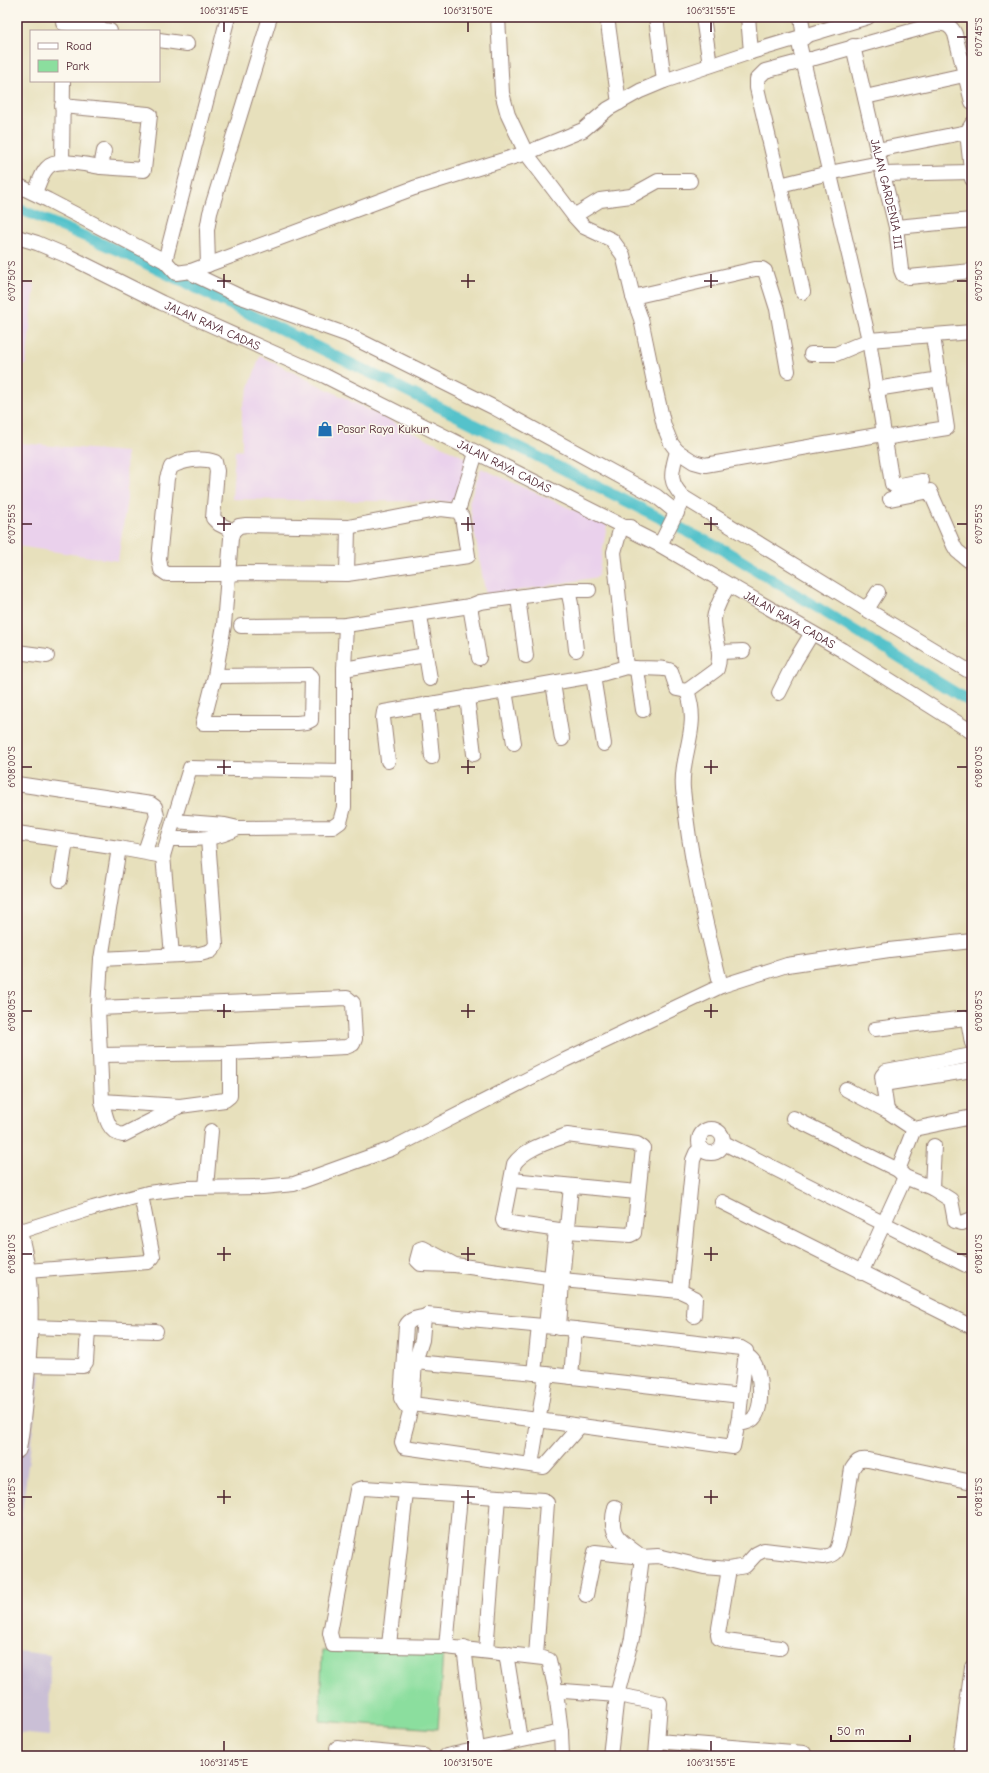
<svg xmlns="http://www.w3.org/2000/svg" width="989" height="1773" font-family="'Comic Neue',sans-serif">
  <rect width="100%" height="100%" fill="#fbf7ec"/>
  <filter id="ink" filterUnits="userSpaceOnUse"><feTurbulence type="fractalNoise" baseFrequency=".025" numOctaves="2"/><feDisplacementMap in="SourceGraphic" scale="8" xChannelSelector="R" yChannelSelector="G"/><feConvolveMatrix kernelMatrix="1 2 1 2 8 2 1 2 1" color-interpolation-filters="sRGB"/></filter>
  <filter id="wash" filterUnits="userSpaceOnUse"><feTurbulence type="fractalNoise" baseFrequency=".012" numOctaves="4" result="noise"/><feDisplacementMap in="SourceGraphic" scale="16" xChannelSelector="R" yChannelSelector="G"/><feGaussianBlur stdDeviation="0.9" result="paint"/><feColorMatrix in="noise" values="0 0 0 0 0 0 0 0 0 0 0 0 0 0 0 0 0 1.4 0 .05"/><feComposite in="paint" operator="in"/></filter>
  <g filter="url(#wash)">
    <rect width="100%" height="100%" fill="#e7e0bc"/>
    <g fill="#ead1ec">
      <polygon points="17,284 35,284 26,365 17,364"/>
      <polygon points="260,356 472,461 456,502 232,499 235,451 242,450 242,408"/>
      <polygon points="17,443 126,452 127,499 118,561 17,546"/>
      <polygon points="481,468 607,525 598,577 486,596 469,502"/>
    </g>
    <g fill="#cabfd6">
      <polygon points="17,1375 40,1375 17,1549"/>
      <polygon points="17,1651 50,1655 49,1736 17,1733"/>
    </g>
    <polygon fill="#8bde9e" stroke="#6a7e64" points="322,1651 443,1651 438,1729 320,1721"/>
    <g fill="none" stroke-linecap="round" stroke-linejoin="round">
      <polyline stroke="#55c2cb" stroke-width="11" points="17,208 124,253 393,384 724,550 972,703"/>
    </g>
  </g>
  <g filter="url(#ink)">
    <g fill="none" stroke-linecap="round" stroke-linejoin="round">
      <defs>
        <g id="minor">
          <polyline points="64,17 63,23 110,31"/>
          <path d="M498,17L502,93L508,115L526,153L574,216L584,227L612,240L623,255L633,297L641,319L655,387L664,426L671,443L677,451C672,472 667,480 683,497L864,608L871,603L878,592"/>
          <polyline points="607,17 619,103"/>
          <polyline points="656,17 664,81"/>
          <polyline points="703,17 710,65"/>
          <polyline points="748,17 751,52"/>
          <polyline points="801,17 804,38"/>
          <polyline points="798,39 869,340 972,332"/>
          <polyline points="159,40 187,44"/>
          <path id="s1" d="M853,46L877,150L896,227L901,270L903,275L909,277L972,271"/>
          <path d="M815,58L936,24C945,23 951,25 955,34L972,102"/>
          <polyline points="865,97 964,75"/>
          <polyline points="62,106 148,114 150,115 144,170 101,167"/>
          <polyline points="967,132 972,179"/>
          <polyline points="877,150 967,132 972,124"/>
          <polyline points="62,162 63,81"/>
          <polyline points="883,174 971,172"/>
          <polyline points="17,185 48,200 165,261 176,273 191,271 414,188 526,153 566,137 583,130 608,109 640,91 664,81 751,52 868,17"/>
          <polyline points="780,185 829,173 880,163"/>
          <path d="M35,193C38,186 41,174 47,168C56,157 89,165 101,167L104,151"/>
          <polyline points="574,216 600,200 631,196 658,181 690,181"/>
          <polyline points="896,227 972,220"/>
          <path id="s2" d="M17,237L37,243L70,257L162,303L325,376L660,545L842,650L972,732"/>
          <polyline points="165,261 228,17"/>
          <polyline points="208,265 207,230 210,213 270,17"/>
          <polyline points="191,271 195,275 241,297 348,335 495,408 656,496 677,513"/>
          <polyline points="803,292 780,185 757,88 757,79 765,71 810,59"/>
          <polyline points="633,297 755,269 762,269 765,271 777,309 788,371"/>
          <polyline points="811,354 836,354 869,340 892,484 895,486 922,481"/>
          <polyline points="876,389 940,379"/>
          <polyline points="884,438 947,428 934,343"/>
          <polyline points="677,451 694,462 705,465 883,434"/>
          <polyline points="890,499 930,491 954,546 957,551 972,563"/>
          <polyline points="458,511 476,453"/>
          <path d="M233,531L219,524L213,518L217,471L215,462C202,457 182,460 171,467L167,478L159,559L161,570L167,574H227L242,573L347,574L468,556L462,517L458,511L441,509L348,527"/>
          <polyline points="662,541 680,505"/>
          <polyline points="568,590 589,590"/>
          <polyline points="518,598 526,656"/>
          <polyline points="470,606 479,658"/>
          <polyline points="864,608 972,673"/>
          <polyline points="241,626 346,625 470,606 480,602 568,590 571,604 576,650"/>
          <polyline points="17,652 47,656"/>
          <polyline points="720,652 743,651"/>
          <polyline points="426,655 430,679"/>
          <path d="M626,667C639,670 662,666 671,671L677,689L687,691"/>
          <polyline points="344,669 346,625"/>
          <polyline points="637,670 643,710"/>
          <polyline points="215,676 310,675 312,677 311,720 307,722 297,723 203,723 215,676 224,625 231,538 233,531 239,526 246,525 348,527 347,574"/>
          <polyline points="593,676 604,744"/>
          <polyline points="553,683 562,739"/>
          <polyline points="505,691 514,743"/>
          <polyline points="779,693 795,661 812,633"/>
          <polyline points="467,697 474,754"/>
          <polyline points="427,704 432,757"/>
          <polyline points="388,761 383,718 384,712 598,675 626,667 614,552 621,527 631,527"/>
          <polyline points="17,784 151,804 155,807 157,816 145,851"/>
          <polyline points="174,821 225,825 238,828 333,827 340,822 344,807 344,669 426,655 420,615"/>
          <polyline points="17,833 119,848 101,959 98,1008 102,1101 180,1106 225,1100 230,1096 230,1053"/>
          <polyline points="168,839 190,768 344,771"/>
          <path d="M119,848L163,856L168,839C195,839 213,841 238,828"/>
          <polyline points="163,856 172,955"/>
          <polyline points="60,880 66,841"/>
          <polyline points="101,959 200,954 211,951 216,945 208,839"/>
          <path d="M721,986C705,921 689,856 683,789C680,754 701,728 687,691L717,669C723,651 714,637 714,619C715,607 723,596 728,585"/>
          <polyline points="98,1008 347,998 353,1003 355,1039 353,1044 346,1047 230,1053 100,1055"/>
          <polyline points="875,1029 966,1018 968,1020 972,1043"/>
          <polyline points="883,1084 972,1070"/>
          <polyline points="846,1089 887,1111 914,1129 972,1117"/>
          <path d="M102,1101C105,1113 107,1133 123,1135L180,1106"/>
          <polyline points="887,1111 882,1076 886,1071 972,1055"/>
          <polyline points="793,1118 898,1170 905,1177 932,1188 951,1200 955,1221 962,1223 972,1219"/>
          <circle cx="711" cy="1141" r="12"/>
          <path d="M567,1135L637,1144L643,1148L634,1233L630,1235L566,1231L504,1222L503,1220L514,1164C525,1148 550,1142 567,1135Z"/>
          <polyline points="724,1143 972,1268"/>
          <polyline points="898,1170 914,1129"/>
          <polyline points="512,1180 637,1192"/>
          <polyline points="206,1187 211,1131"/>
          <polyline points="932,1188 934,1146"/>
          <polyline points="722,1202 972,1327"/>
          <polyline points="18,1232 93,1208 148,1193 186,1188 262,1187 294,1184 391,1149 565,1060 721,986 787,965 889,950 972,941"/>
          <polyline points="455,1265 423,1248 420,1249 417,1260 421,1264 455,1265 562,1280 680,1291 695,1298 694,1316"/>
          <polyline points="27,1271 148,1262 153,1257 141,1195"/>
          <polyline points="861,1273 905,1177"/>
          <polyline points="680,1291 693,1160 696,1153 701,1148"/>
          <polygon points="427,1315 575,1329 741,1348 746,1351 741,1396 546,1374 415,1362 422,1340 424,1317"/>
          <polyline points="546,1326 556,1230"/>
          <polyline points="29,1327 156,1331"/>
          <polyline points="559,1328 562,1280 571,1186"/>
          <polyline points="415,1362 412,1404 402,1442 404,1447 544,1467 580,1426"/>
          <polyline points="26,1365 83,1366 86,1362 88,1329"/>
          <polyline points="534,1373 539,1326"/>
          <polyline points="571,1377 575,1329"/>
          <polyline points="412,1404 538,1420 733,1447 739,1417 741,1396"/>
          <path d="M411,1407L405,1405L401,1398L406,1326C410,1319 416,1318 424,1317"/>
          <path d="M738,1424C743,1423 748,1423 753,1419C764,1408 761,1373 753,1361C751,1358 748,1356 745,1354"/>
          <polyline points="531,1465 546,1374"/>
          <path d="M615,1507C607,1537 621,1540 642,1557"/>
          <polyline points="729,1569 718,1634 719,1638 726,1641 780,1648"/>
          <polyline points="586,1595 595,1552 642,1557"/>
          <polyline points="389,1645 406,1492"/>
          <polyline points="446,1647 460,1496"/>
          <polyline points="464,1648 477,1749"/>
          <polyline points="486,1651 498,1497"/>
          <polyline points="506,1653 520,1740"/>
          <polyline points="536,1656 547,1503 543,1500 364,1488 357,1490 330,1633 333,1645 446,1647 543,1658 549,1660 556,1692"/>
          <polyline points="561,1732 562,1756"/>
          <polyline points="658,1741 804,1753"/>
          <polyline points="337,1748 424,1756"/>
          <polyline points="446,1756 561,1732 556,1692 564,1691 617,1695 660,1703 656,1756"/>
          <path d="M610,1756L617,1695L632,1638L642,1557L658,1556L704,1567L729,1569L745,1566L756,1554L764,1550L823,1557C827,1556 832,1556 835,1552C842,1545 849,1483 852,1469C857,1461 859,1459 868,1460L972,1482"/>
          <polyline points="960,1756 972,1667"/>
        </g>
        <path id="major" d="M17,1229C32,1279 30,1328 25,1379C23,1402 21,1426 17,1449"/>
      </defs>
      <use href="#minor" stroke="#988074" stroke-width="16"/>
      <use href="#major" stroke="#988074" stroke-width="20"/>
      <use href="#minor" stroke="#fff" stroke-width="14"/>
      <use href="#major" stroke="#fff" stroke-width="18"/>
    </g>
  </g>
  <path fill="none" stroke="#4a1f2b" stroke-width="1.5" d="M224,22V32M468,22V32M711,22V32M957,37H967M224,274V288M468,274V288M711,274V288M22,281H32M217,281H231M461,281H475M704,281H718M957,281H967M224,517V531M468,517V531M711,517V531M22,524H32M217,524H231M461,524H475M704,524H718M957,524H967M224,760V774M468,760V774M711,760V774M22,767H32M217,767H231M461,767H475M704,767H718M957,767H967M224,1004V1018M468,1004V1018M711,1004V1018M22,1011H32M217,1011H231M461,1011H475M704,1011H718M957,1011H967M224,1247V1261M468,1247V1261M711,1247V1261M22,1254H32M217,1254H231M461,1254H475M704,1254H718M957,1254H967M224,1490V1504M468,1490V1504M711,1490V1504M22,1497H32M217,1497H231M461,1497H475M704,1497H718M957,1497H967M224,1741V1751M468,1741V1751M711,1741V1751"/>
  <defs>
    <symbol id="shop-bare" viewBox="-9 -9 18 18"><path d="M-5-2.5h2.3a2.7 3.5 0 0 1 5.4 0H5L5.5 6h-11ZM-1.5-2.5h3a1.5 2.3 0 0 0-3 0Z" fill="#1f6fb2" stroke="#fbf7ec" stroke-width="2.5" paint-order="stroke"/></symbol>
  </defs>
  <g fill-rule="evenodd">
    <use href="#shop-bare" x="314" y="418" width="22" height="22"/>
  </g>
  <g text-anchor="middle" dominant-baseline="central" stroke-width="3" stroke-linejoin="round" paint-order="stroke">
    <g font-size="12" fill="#4a1f2b" stroke="#fbf7ec">
      <text stroke="none"><textPath href="#s1" startOffset="152">JALAN GARDENIA III</textPath></text>
      <text stroke="none"><textPath href="#s2" startOffset="215">JALAN RAYA CADAS</textPath></text>
      <text stroke="none"><textPath href="#s2" startOffset="539">JALAN RAYA CADAS</textPath></text>
      <text stroke="none"><textPath href="#s2" startOffset="863">JALAN RAYA CADAS</textPath></text>
    </g>
    <g font-size="12" fill="#4a1f2b" stroke="#fbf7ec" text-anchor="start">
      <text x="337" y="429">Pasar Raya Kukun</text>
    </g>
  </g>
  <rect width="989" height="1773" fill="none" stroke="#fbf7ec" stroke-width="44"/>
  <rect x="30" y="30" width="130" height="52" fill="#fbf7ec" stroke="#b4a19f"/>
  <rect x="38" y="43" width="20" height="6" fill="#ffffff" stroke="#b4a19f"/>
  <text x="66" y="50" font-size="12" fill="#4a1f2b">Road</text>
  <rect x="38" y="60" width="20" height="12" fill="#8bde9e" stroke="#b4a19f"/>
  <text x="66" y="70" font-size="12" fill="#4a1f2b">Park</text>
  <path d="M831 1735v6h79v-6" fill="none" stroke="#4a1f2b" stroke-width="2"/>
  <text x="837" y="1735" font-size="12" fill="#4a1f2b" stroke="#fbf7ec" stroke-width="3" paint-order="stroke">50 m</text>
  <rect x="22" y="22" width="945" height="1729" fill="none" stroke="#4a1f2b" stroke-width="1.5"/>
  <g font-size="10" text-anchor="middle" fill="#4a1f2b">
    <text x="224" y="14">106°31'45"E</text>
    <text x="468" y="14">106°31'50"E</text>
    <text x="711" y="14">106°31'55"E</text>
    <text transform="translate(978 37) rotate(-90)" y="4">6°07'45"S</text>
    <text transform="translate(11 281) rotate(-90)" y="4">6°07'50"S</text>
    <text transform="translate(978 281) rotate(-90)" y="4">6°07'50"S</text>
    <text transform="translate(11 524) rotate(-90)" y="4">6°07'55"S</text>
    <text transform="translate(978 524) rotate(-90)" y="4">6°07'55"S</text>
    <text transform="translate(11 767) rotate(-90)" y="4">6°08'00"S</text>
    <text transform="translate(978 767) rotate(-90)" y="4">6°08'00"S</text>
    <text transform="translate(11 1011) rotate(-90)" y="4">6°08'05"S</text>
    <text transform="translate(978 1011) rotate(-90)" y="4">6°08'05"S</text>
    <text transform="translate(11 1254) rotate(-90)" y="4">6°08'10"S</text>
    <text transform="translate(978 1254) rotate(-90)" y="4">6°08'10"S</text>
    <text transform="translate(11 1497) rotate(-90)" y="4">6°08'15"S</text>
    <text transform="translate(978 1497) rotate(-90)" y="4">6°08'15"S</text>
    <text x="224" y="1766">106°31'45"E</text>
    <text x="468" y="1766">106°31'50"E</text>
    <text x="711" y="1766">106°31'55"E</text>
  </g>
</svg>
